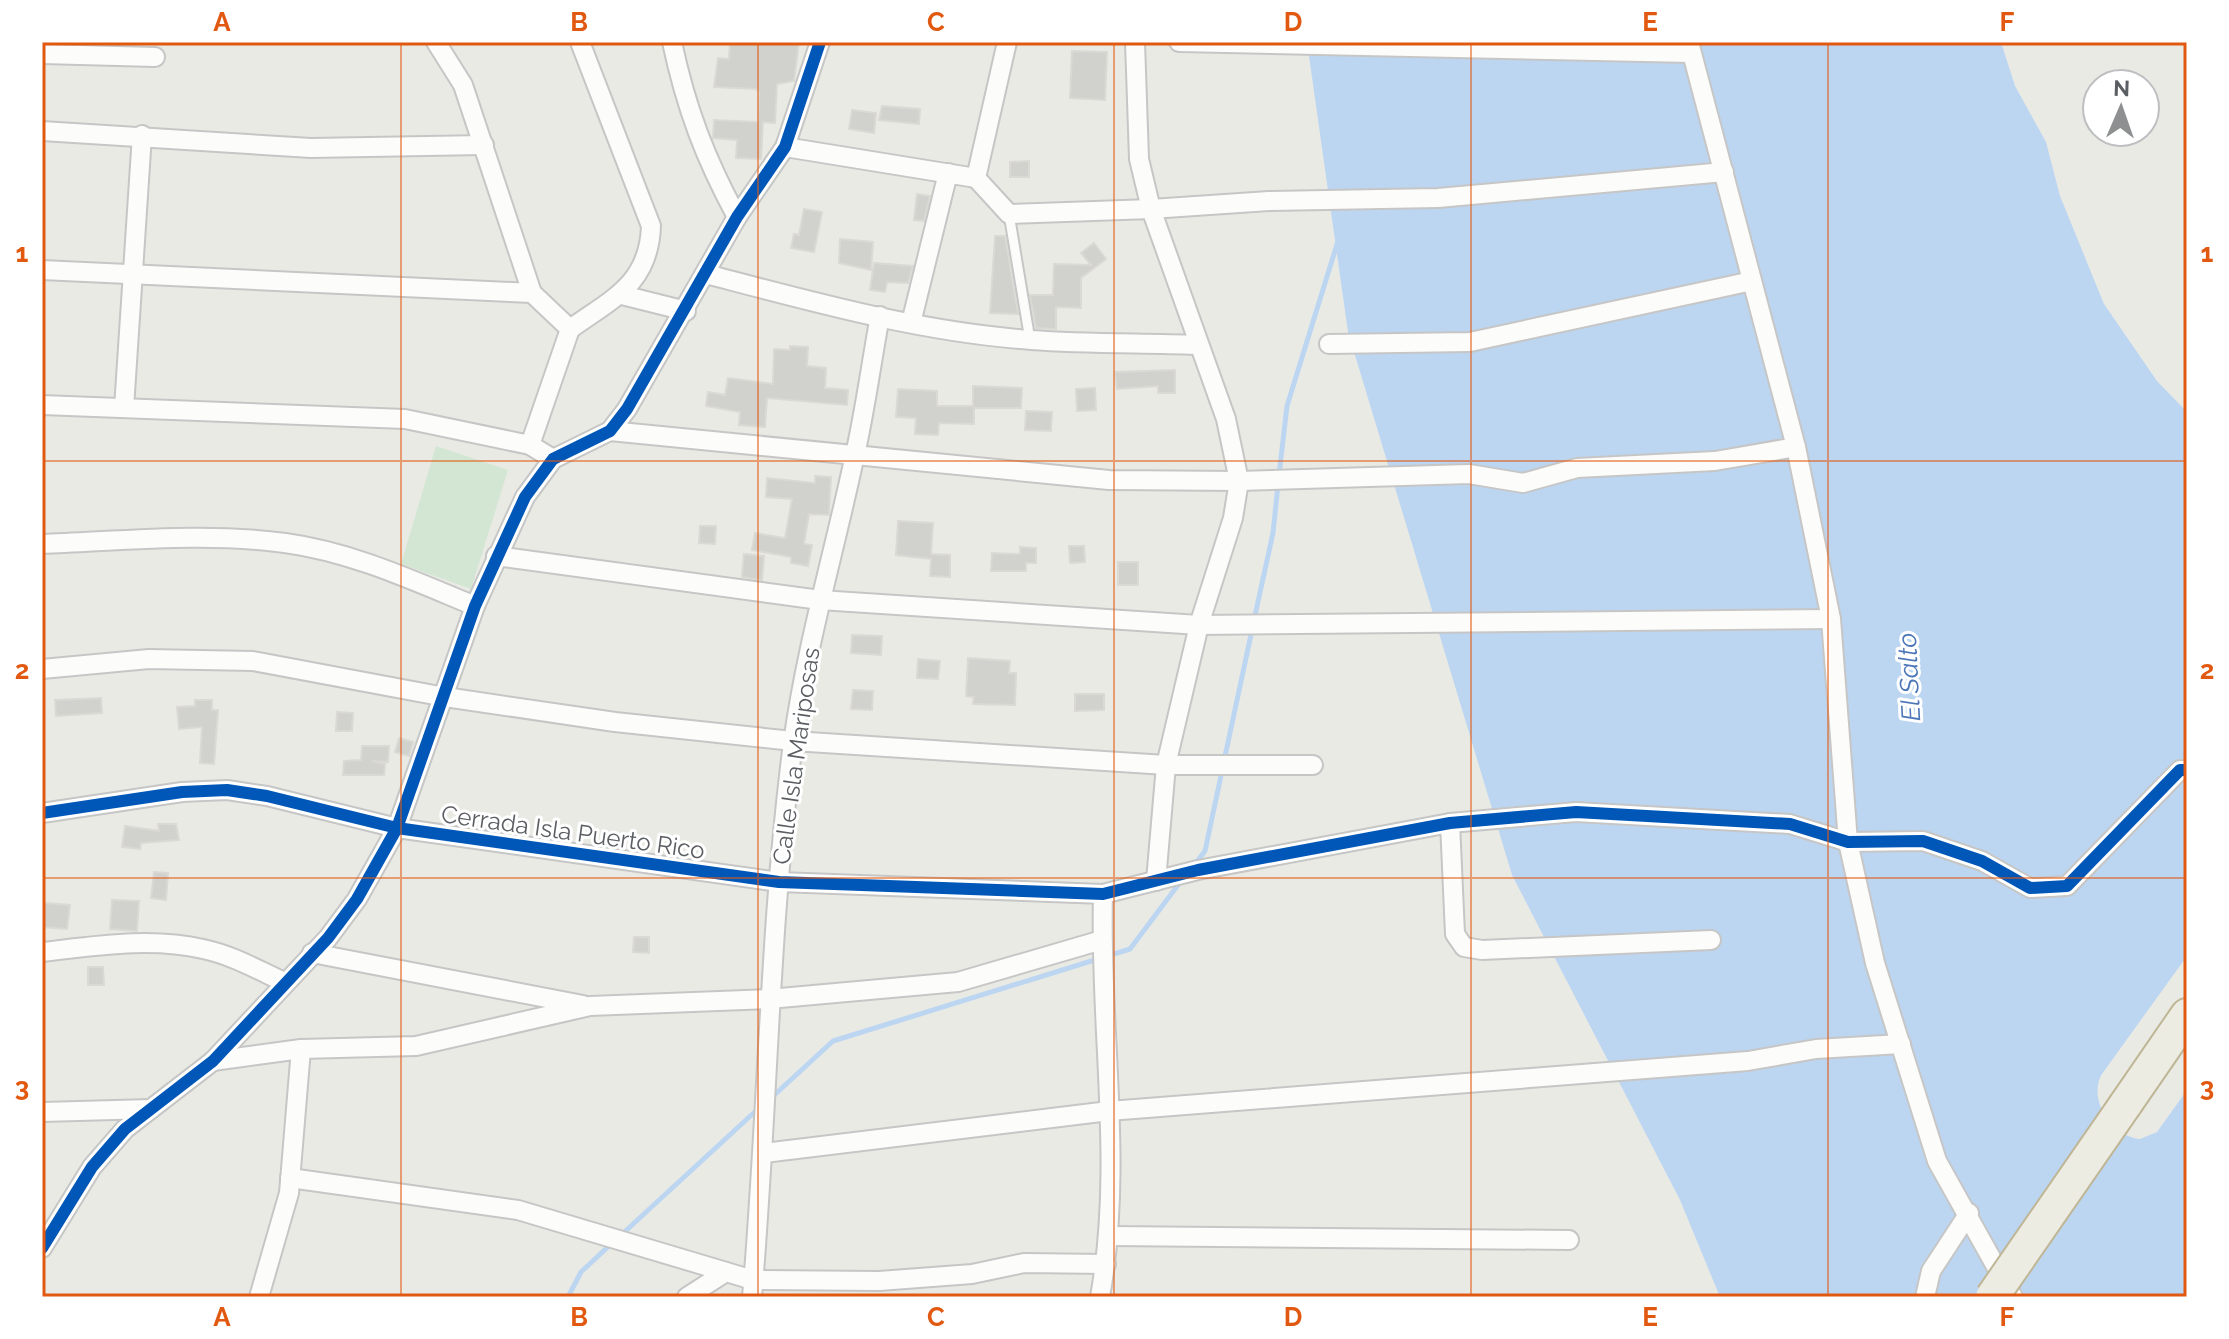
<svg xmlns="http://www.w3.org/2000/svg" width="2229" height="1339" font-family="Raleway,sans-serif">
  <rect width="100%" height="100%" fill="#eaeae5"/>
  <polygon fill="#d3e6d3" points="436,446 508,470 471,589 401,564"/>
  <path fill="#bcd6f2" d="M1307,42H2001L2015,86L2046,142L2060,196L2104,304L2157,381L2187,412V956L2102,1074C2087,1099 2112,1137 2140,1139L2157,1132L2187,1090V1297H1720L1680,1200L1512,875L1348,332Z"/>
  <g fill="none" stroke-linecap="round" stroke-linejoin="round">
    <g stroke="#bcd6f2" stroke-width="5">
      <polyline points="1279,475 1287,406 1338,241"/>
      <polyline points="1254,620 1273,533 1278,485"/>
      <polyline points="1224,761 1252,630"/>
      <polyline points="1195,864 1205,851 1222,771"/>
      <polyline points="770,1099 833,1041 1130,949 1181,881"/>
      <polyline points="619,1237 759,1108"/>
      <polyline points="568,1297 581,1272 612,1243"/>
    </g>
  </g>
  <g fill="#d1d1ce" stroke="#dad9d4" stroke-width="2">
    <polygon points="730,42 799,42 794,81 777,84 775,123 763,122 761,159 736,158 737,140 713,138 714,120 758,122 759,92 756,89 714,87 718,58 729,59"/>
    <polygon points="1072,51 1107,52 1105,100 1070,98"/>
    <polygon points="882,106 920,109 919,124 879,120"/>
    <polygon points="852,110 876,113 874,133 849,129"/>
    <polygon points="1029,161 1029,177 1010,177 1010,162"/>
    <polygon points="917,194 930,196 924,221 914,220"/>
    <polygon points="804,209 822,212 814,252 791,248 794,234 799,235"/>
    <polygon points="995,236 1005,236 1018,314 990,313"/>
    <polygon points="840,239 873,242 871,270 839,263"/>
    <polygon points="1094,243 1106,259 1081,278 1081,308 1056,307 1056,329 1036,328 1030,295 1053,295 1054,264 1091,265 1081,253"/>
    <polygon points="874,263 913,266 908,283 887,282 885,292 870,290"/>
    <polygon points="790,346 808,347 807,366 826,368 825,388 848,390 847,405 767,398 765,427 739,425 740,412 706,406 708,392 725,395 728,378 773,384 774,349 790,350"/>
    <polygon points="1175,370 1175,393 1158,393 1158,386 1117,389 1115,372"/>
    <polygon points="973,386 1022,388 1021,408 974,408 974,424 939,423 938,435 915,434 916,418 896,417 898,389 937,391 937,406 973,406"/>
    <polygon points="1095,388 1096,410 1077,411 1076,389"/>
    <polygon points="1026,411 1052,412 1051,431 1025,430"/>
    <polygon points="815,476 831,477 829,515 809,514 804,544 812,545 808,566 791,563 791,557 752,550 755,533 785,538 792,499 766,497 767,478 815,483"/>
    <polygon points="898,521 933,523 931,554 950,555 950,577 930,576 931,559 896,555"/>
    <polygon points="700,526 716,526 715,544 699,543"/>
    <polygon points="1069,546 1084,546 1085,562 1070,563"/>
    <polygon points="1020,547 1036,548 1036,563 1026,563 1026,571 991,571 992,553 1020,554"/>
    <polygon points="744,554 764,556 762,580 742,577"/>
    <rect x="1118" y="562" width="20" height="23"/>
    <polygon points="852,635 882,636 881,655 851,653"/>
    <polygon points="968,658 1010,661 1009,673 1016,673 1015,705 973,704 974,697 966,696"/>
    <polygon points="918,659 940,661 938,679 917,678"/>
    <polygon points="853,690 873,691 872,710 851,709"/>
    <polygon points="1075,694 1104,694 1104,710 1075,711"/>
    <polygon points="101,698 102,713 56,716 55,700"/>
    <polygon points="195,700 212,700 212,710 218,710 214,764 200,763 202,727 179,729 177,707 195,706"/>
    <polygon points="337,712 353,713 352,731 336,731"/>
    <polygon points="399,738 413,742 409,756 395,752"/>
    <polygon points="362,746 389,746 388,762 372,761 385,764 384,775 343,775 344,761 361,760"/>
    <polygon points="158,824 176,824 179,840 141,843 140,849 122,847 125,826 159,831"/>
    <polygon points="154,872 168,873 166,900 151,898"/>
    <polygon points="112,900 139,901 137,931 110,929"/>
    <polygon points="44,903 70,905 67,929 42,927"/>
    <polygon points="634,937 649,937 649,953 633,952"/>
    <polygon points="88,967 103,967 104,985 88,985"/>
  </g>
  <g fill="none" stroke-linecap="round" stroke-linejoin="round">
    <defs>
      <polyline id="service" points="1009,214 1030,340"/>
      <g id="minor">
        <polyline points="436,42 463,85 532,293 570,329 530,445"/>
        <path d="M672,42C686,108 705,158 737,217"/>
        <polyline points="1007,42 976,178 1009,214 1151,209 1226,419 1239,481 1233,518 1199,625 1166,765 1156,881"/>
        <polyline points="1135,42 1139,159 1151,209 1269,201 1438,198 1724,172"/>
        <polyline points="1179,42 1691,53"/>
        <polyline points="1689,42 1796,447 1831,619 1848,842 1875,963 1937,1161 2013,1297"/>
        <polyline points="42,54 155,57"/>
        <polyline points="42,131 311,148 484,145"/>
        <polyline points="785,147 976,178"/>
        <polyline points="42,270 532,293"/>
        <path d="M706,274C813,302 920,332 1031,340C1086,344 1141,343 1196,345"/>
        <polyline points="622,295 686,311"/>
        <polyline points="911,323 948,173"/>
        <path d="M570,329C612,299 649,284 651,226L580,42"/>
        <polyline points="1329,344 1470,342 1752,281"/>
        <polyline points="42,405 405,419 530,445 553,459"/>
        <polyline points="124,408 142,135"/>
        <polyline points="610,431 1109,480 1239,481 1469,474 1523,483 1577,468 1715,461 1796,447"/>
        <path d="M42,544C122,541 206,532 285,543C352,552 414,581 475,606"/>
        <polyline points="496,556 820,600 1199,625 1831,619"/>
        <polyline points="42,669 149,659 253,661 445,697 615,722 793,741 1166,765 1313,765"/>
        <polyline points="42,813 182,792 227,790 267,796 397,828 779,882 1103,894 1198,870 1450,823 1576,812 1790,824 1848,842 1923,841 1982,861 2030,888 2067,886 2180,770 2187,770"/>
        <polyline points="1450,823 1455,934 1464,947 1482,950 1711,940"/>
        <path d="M42,952C96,946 150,937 203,949C232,955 258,970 284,982"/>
        <polyline points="312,953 583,1005"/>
        <polyline points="213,1061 301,1049 416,1046 590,1006 769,999 958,982 1102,940"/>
        <polyline points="42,1112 151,1109"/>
        <polyline points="764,1153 1109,1111 1748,1061 1816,1049 1901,1044"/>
        <polyline points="290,1178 518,1210 753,1280 879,1281 972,1274 1024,1263 1106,1264"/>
        <polyline points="1109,1236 1569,1240"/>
        <polyline points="42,1248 92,1167 125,1129 213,1061 328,938 357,899 397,828 475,606 525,497 553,459 610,431 627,409 737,217 785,147 820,42"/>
        <polyline points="259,1297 289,1193 301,1049"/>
        <polyline points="687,1297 726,1272"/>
        <path d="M752,1297C768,1112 769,927 793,743C806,647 834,553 854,459C865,412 871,364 880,316"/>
        <path d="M1100,1297C1124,1163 1099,1029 1103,894"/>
        <polyline points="1925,1297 1931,1271 1969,1213"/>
      </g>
      <polyline id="motorway" points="2125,1105 2187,1015"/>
    </defs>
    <use href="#service" stroke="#c6c6c6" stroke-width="13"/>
    <use href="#minor" stroke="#c6c6c6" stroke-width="22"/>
    <use href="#motorway" stroke="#bfb696" stroke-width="36"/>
    <use href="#service" stroke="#fcfcfb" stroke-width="9"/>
    <use href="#minor" stroke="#fcfcfb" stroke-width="18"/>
    <use href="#motorway" stroke="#edece2" stroke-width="32"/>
    <defs>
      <polyline id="motorway-bridge" points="1992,1297 2125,1105"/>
    </defs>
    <use href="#motorway-bridge" stroke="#bfb696" stroke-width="36" stroke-linecap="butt"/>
    <use href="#motorway-bridge" stroke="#edece2" stroke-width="32"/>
    <defs>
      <g id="cycleway">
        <polyline points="42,813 182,792 227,790 267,796 397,828 779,882 1103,894 1198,870 1450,823 1576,812 1790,824 1848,842 1923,841 1982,861 2030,888 2067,886 2180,770 2187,770"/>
        <polyline points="42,1248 92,1167 125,1129 213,1061 328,938 357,899 397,828 475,606 525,497 553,459 610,431 627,409 737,217 785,147 820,42"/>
      </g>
    </defs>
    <use href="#cycleway" stroke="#fff" stroke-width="17"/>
    <use href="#cycleway" stroke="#0057b8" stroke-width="12"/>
  </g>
  <path fill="none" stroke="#e15910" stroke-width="2" stroke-opacity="0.55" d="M401,42V1297M758,42V1297M1114,42V1297M1471,42V1297M1828,42V1297M42,461H2187M42,878H2187"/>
  <g text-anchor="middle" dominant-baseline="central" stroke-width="6" stroke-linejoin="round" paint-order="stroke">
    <g font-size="24" fill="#5b5e62" stroke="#fff">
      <text transform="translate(796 756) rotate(-82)">Calle Isla Mariposas</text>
      <text transform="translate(573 832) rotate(8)">Cerrada Isla Puerto Rico</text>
    </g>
    <g font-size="26" font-style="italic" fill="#4d77b9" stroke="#fff">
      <text transform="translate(1909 677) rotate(-93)">El Salto</text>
    </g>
  </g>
  <rect width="2229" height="1339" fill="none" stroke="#ffffff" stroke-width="88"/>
  <g transform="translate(2121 108) rotate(2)"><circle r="38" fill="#ffffff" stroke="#bdbfc0" stroke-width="2"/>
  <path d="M0-6L14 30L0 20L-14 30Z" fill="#8d8f90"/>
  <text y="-12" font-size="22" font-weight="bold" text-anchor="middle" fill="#5b5e62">N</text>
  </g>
  <rect x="44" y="44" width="2141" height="1251" fill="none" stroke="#e15910" stroke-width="3"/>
  <g font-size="26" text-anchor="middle" font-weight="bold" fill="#e15910">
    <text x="222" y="31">A</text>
    <text x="579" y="31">B</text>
    <text x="936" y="31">C</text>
    <text x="1293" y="31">D</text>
    <text x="1650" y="31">E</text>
    <text x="2007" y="31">F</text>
    <text x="22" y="262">1</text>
    <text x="2207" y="262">1</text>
    <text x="22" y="679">2</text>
    <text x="2207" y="679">2</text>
    <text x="22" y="1096">3</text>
    <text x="2207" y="1096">3</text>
    <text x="222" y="1326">A</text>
    <text x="579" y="1326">B</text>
    <text x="936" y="1326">C</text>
    <text x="1293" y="1326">D</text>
    <text x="1650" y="1326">E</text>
    <text x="2007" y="1326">F</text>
  </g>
</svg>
